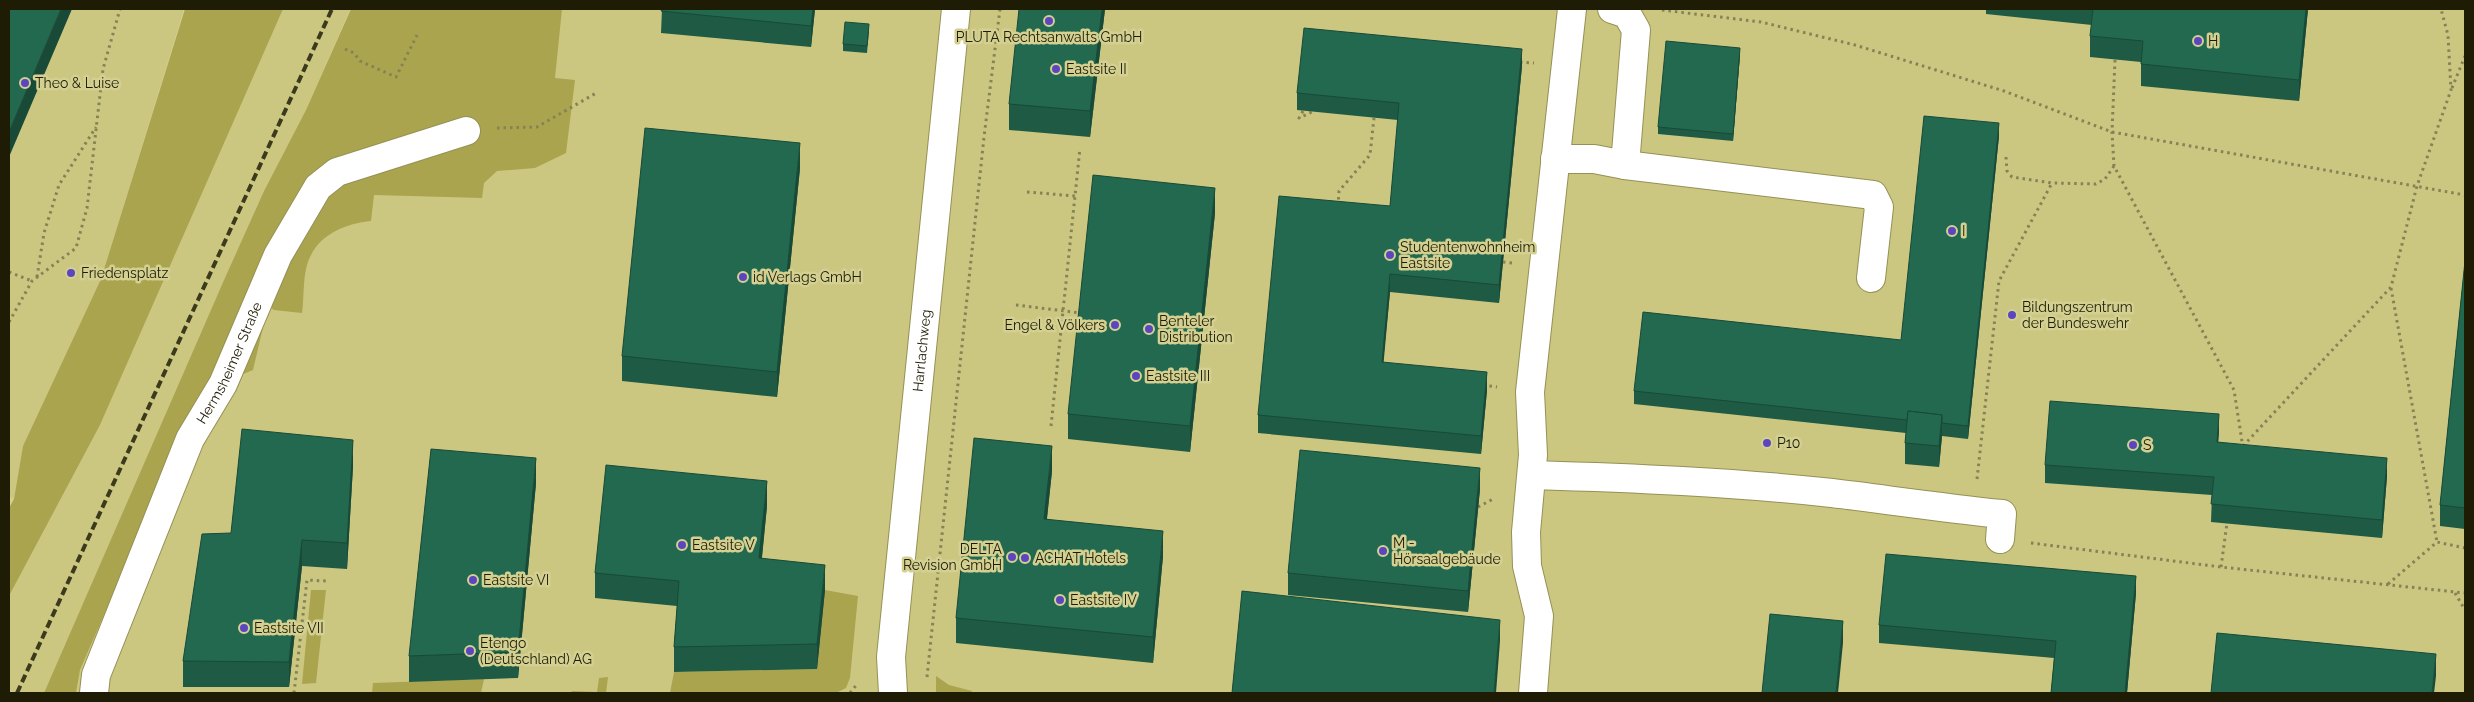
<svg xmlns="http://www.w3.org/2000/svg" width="2474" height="702" font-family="Raleway,sans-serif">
  <rect width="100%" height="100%" fill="#d3d092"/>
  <g fill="#cbc781">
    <polygon points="9,9 184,9 101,279 23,446 14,499 9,496"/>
    <polygon points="283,9 350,9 306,110 264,191 224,280 44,693 9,693 9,596 100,425"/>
    <polygon points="382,9 2465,9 2465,693 76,693 80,670 172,459 274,278"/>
  </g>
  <g fill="#aaa44f">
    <polygon points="185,9 283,9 100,425 9,596 9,508 14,499 23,446 101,279"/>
    <path d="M351,9H562L555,78L575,80L566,153L535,168L497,171L484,183L482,198L374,195L371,221C342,224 313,237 306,269C303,283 304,299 302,313L274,310L268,306L253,370L207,389L172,459L80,670L76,693H44L224,280L264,191L306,110Z"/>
    <polygon points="311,590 326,590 316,683 302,684"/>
    <polygon points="825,590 858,596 850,678 846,688 836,693 670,693 674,672 817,669"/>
    <polygon points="936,676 949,685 972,691 971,693 936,693"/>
    <polygon points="608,677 606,693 571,693 572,691 597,692 599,678"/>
    <polygon points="484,679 481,693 372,693 373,683"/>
  </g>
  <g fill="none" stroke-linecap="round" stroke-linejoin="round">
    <defs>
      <g id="minor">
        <polyline points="1612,9 1627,14 1636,30 1625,165"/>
        <polyline points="1555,159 1594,159 1625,165 1873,195 1879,207 1871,278"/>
        <path d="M1532,475C1632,478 1732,482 1832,493C1889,500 1945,508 2002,514L2000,539"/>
        <path id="s1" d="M94,693L96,675L190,439L223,384L278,255L318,187L337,172L466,131"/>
        <path id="s2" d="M893,693L891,657L956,9"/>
        <polyline points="1533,693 1539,616 1527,566 1526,532 1533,455 1530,392 1572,9"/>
      </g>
    </defs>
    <use href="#minor" stroke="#959155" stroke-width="30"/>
    <g stroke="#858255" stroke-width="3" stroke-dasharray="2.5 4" stroke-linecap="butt">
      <polyline points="1662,10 1761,22 1855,45 2004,91 2112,132 2465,195"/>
      <polyline points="345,49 354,53 360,61 396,77 417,35"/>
      <polyline points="2115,60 2112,132 2114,166 2234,390 2243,448"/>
      <polyline points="1520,62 1534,63"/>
      <polyline points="2452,88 2465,56"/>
      <polyline points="1303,111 1299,118 1312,112"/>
      <polyline points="497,128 537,127 598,92"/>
      <polyline points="2006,157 2007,171 2012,177 2052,183 2096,184 2105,179 2114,166"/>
      <polyline points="1027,192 1075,196"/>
      <polyline points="1338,206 1339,191 1370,155 1374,118"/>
      <polyline points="1505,248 1513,248"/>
      <polyline points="1503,262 1512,263"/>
      <polyline points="9,272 32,281"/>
      <polyline points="37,277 44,233 59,185 96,127"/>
      <polyline points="2391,288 2437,542"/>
      <polyline points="1016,305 1081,313"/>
      <polyline points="9,322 32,281 76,248 87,208 103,69 120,9"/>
      <polyline points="1483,385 1497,387"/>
      <polyline points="1051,426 1080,148"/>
      <polyline points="2243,446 2391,287 2417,186 2451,90 2448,35 2441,9"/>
      <polyline points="1977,479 1999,281 2052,183"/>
      <polyline points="1478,507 1495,498"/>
      <polyline points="2031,543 2221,567 2465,593"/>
      <polyline points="2221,567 2227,523"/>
      <polyline points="2388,584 2437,542 2465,548"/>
      <polyline points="2455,593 2465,610"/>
      <polyline points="927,677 984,137 1000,9"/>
      <polyline points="294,693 307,580 326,581"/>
      <polyline points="850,693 858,683"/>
    </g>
    <use href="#minor" stroke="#fff" stroke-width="28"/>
    <polyline stroke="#3c3a1c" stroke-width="4" stroke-dasharray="8 4" stroke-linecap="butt" points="17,693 332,9"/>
  </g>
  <g fill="#1e5a44">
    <polygon points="662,9 815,9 811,47 661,33"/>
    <polygon points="1105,9 1090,137 1009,130 1009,104"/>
    <polygon points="1986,9 2308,9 2299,101 2141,86 2141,62 2090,57 2090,36 2092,25 1986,14"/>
    <polygon points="869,31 867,53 843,51 843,44"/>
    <polygon points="1740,55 1733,141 1658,134 1658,127"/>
    <polygon points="1522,66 1499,303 1390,292 1383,362 1487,390 1481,454 1258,433 1258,415 1390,206 1398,120 1297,110 1297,93"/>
    <polygon points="1999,136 1968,439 1942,436 1939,467 1905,464 1905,443 1906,433 1634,404 1634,391 1901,340"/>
    <polygon points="800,168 777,397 622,381 622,356"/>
    <polygon points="1215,213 1190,452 1068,439 1068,414"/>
    <polygon points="2465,260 2465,529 2440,526 2440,505"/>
    <polygon points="2219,431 2218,442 2387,476 2382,538 2211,522 2212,495 2045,483 2045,465"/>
    <polygon points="353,466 347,569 302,566 289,687 183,687 183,661 231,533"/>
    <polygon points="1052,471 1047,519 1163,556 1153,663 956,643 956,618"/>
    <polygon points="536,483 518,678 409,682 409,656"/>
    <polygon points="1480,489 1468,612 1288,595 1288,573"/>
    <polygon points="767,506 762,558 825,590 817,669 674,672 674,647 677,606 595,598 595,573"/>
    <polygon points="2136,593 2127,693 2051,693 2054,658 1879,643 1879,625"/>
  </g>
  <g fill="#184a37">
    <polygon points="61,9 72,9 9,157 9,132"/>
    <polygon points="813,9 815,9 811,47 811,26"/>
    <polygon points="1102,9 1105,9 1090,137 1090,111"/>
    <polygon points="2306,9 2308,9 2299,101 2299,80"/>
    <polygon points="1740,48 1740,55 1733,141 1733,134"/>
    <polygon points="1522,49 1522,66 1499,303 1499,285"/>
    <polygon points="1999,123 1999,136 1968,439 1968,426"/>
    <polygon points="800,143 800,168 777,397 777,372"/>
    <polygon points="1215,188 1215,213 1190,452 1190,426"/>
    <polygon points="1390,274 1390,292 1382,380 1382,362"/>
    <polygon points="1487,372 1487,390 1481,454 1481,436"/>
    <polygon points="2219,414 2219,431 2217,460 2217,442"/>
    <polygon points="1942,415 1942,436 1939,467 1939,446"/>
    <polygon points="353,440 353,466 347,569 347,543"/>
    <polygon points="1052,446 1052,471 1044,544 1044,519"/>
    <polygon points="536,458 536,483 518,678 518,652"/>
    <polygon points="2387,458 2387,476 2382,538 2382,520"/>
    <polygon points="1480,468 1480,489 1468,612 1468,591"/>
    <polygon points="767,481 767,506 759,584 759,558"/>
    <polygon points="1163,531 1163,556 1153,663 1153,637"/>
    <polygon points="302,540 302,566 289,687 289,662"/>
    <polygon points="825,565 825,590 817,669 817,644"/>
    <polygon points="2136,576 2136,593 2127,693 2125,693"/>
    <polygon points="1500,620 1500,641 1496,693 1494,693"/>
    <polygon points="1843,621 1843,643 1838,693 1836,693"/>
    <polygon points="2436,654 2436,676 2434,693 2432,693"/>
  </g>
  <g fill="#23694f" stroke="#184a37">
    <polygon points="9,9 61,9 9,132"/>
    <polygon points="662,9 813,9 811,26 661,11"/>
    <polygon points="1019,9 1102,9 1090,111 1009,104"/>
    <polygon points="2093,9 2306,9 2299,80 2141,64 2143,41 2090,36"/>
    <polygon points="845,22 869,24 867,46 843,44"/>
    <polygon points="1304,28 1522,49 1499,285 1390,274 1382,362 1487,372 1481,436 1258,415 1279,196 1390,206 1399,103 1297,93"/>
    <polygon points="1666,41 1740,48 1733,134 1658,127"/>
    <polygon points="1924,116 1999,123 1968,426 1942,423 1942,415 1908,411 1907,420 1634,391 1643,312 1901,340"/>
    <polygon points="645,128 800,143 777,372 622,356"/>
    <polygon points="1093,175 1215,188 1190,426 1068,414"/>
    <polygon points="2465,261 2465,508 2440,505"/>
    <polygon points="2050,401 2219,414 2217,442 2387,458 2382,520 2211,504 2214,477 2045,465"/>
    <polygon points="1908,411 1942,415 1939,446 1905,443"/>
    <polygon points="242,429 353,440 347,543 302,540 289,662 183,661 202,534 231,533"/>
    <polygon points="974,438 1052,446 1044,519 1163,531 1153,637 956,618"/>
    <polygon points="431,449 536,458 518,652 409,656"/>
    <polygon points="1300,450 1480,468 1468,591 1288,573"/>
    <polygon points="606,465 767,481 759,558 825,565 817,644 674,647 679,581 595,573"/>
    <polygon points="1886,554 2136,576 2125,693 2051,693 2056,641 1879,625"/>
    <polygon points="1242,591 1500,620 1494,693 1232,693"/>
    <polygon points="1770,614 1843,621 1836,693 1762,693"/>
    <polygon points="2217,633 2436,654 2432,693 2211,693"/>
  </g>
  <g fill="#5b46bf" stroke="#d3d092" stroke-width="2">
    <circle cx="1049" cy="21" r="5"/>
    <circle cx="2198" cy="41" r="5"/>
    <circle cx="1056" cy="69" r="5"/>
    <circle cx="25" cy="83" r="5"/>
    <circle cx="1952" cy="231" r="5"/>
    <circle cx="1390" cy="255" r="5"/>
    <circle cx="71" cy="273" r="5"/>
    <circle cx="743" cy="277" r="5"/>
    <circle cx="2012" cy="315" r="5"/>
    <circle cx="1115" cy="325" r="5"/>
    <circle cx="1149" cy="329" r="5"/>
    <circle cx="1136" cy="376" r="5"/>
    <circle cx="1767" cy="443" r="5"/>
    <circle cx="2133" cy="445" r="5"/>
    <circle cx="682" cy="545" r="5"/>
    <circle cx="1383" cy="551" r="5"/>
    <circle cx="1012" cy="557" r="5"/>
    <circle cx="1025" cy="558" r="5"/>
    <circle cx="473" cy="580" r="5"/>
    <circle cx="1060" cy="600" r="5"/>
    <circle cx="244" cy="628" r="5"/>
    <circle cx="470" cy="651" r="5"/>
  </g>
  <g text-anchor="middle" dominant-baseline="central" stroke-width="5" stroke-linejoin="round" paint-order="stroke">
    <g font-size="14" fill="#1e1c04" stroke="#d3d092" text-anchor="start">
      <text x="1049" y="37" text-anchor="middle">PLUTA Rechtsanwalts GmbH</text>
      <text x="2208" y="41">H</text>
      <text x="1066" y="69">Eastsite II</text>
      <text x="35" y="83">Theo &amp; Luise</text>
      <text x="1962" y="231">I</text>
      <text x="1400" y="247">Studentenwohnheim<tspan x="1400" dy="16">Eastsite</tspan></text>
      <text x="81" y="273">Friedensplatz</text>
      <text x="753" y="277">id Verlags GmbH</text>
      <text x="2022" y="307">Bildungszentrum<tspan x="2022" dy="16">der Bundeswehr</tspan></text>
      <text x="1159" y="321">Benteler<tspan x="1159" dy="16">Distribution</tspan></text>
      <text x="1105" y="325" text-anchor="end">Engel &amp; Völkers</text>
      <text x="1146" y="376">Eastsite III</text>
      <text x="1777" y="443">P10</text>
      <text x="2143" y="445">S</text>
      <text x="1393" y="543">M -<tspan x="1393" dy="16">Hörsaalgebäude</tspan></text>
      <text x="692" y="545">Eastsite V</text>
      <text x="1002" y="549" text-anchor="end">DELTA<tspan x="1002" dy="16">Revision GmbH</tspan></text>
      <text x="1035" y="558">ACHAT Hotels</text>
      <text x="483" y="580">Eastsite VI</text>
      <text x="1070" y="600">Eastsite IV</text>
      <text x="254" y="628">Eastsite VII</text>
      <text x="480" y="643">Etengo<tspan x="480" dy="16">(Deutschland) AG</tspan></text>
    </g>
    <g font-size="14" fill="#1e1c04" stroke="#d3d092">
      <text stroke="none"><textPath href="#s2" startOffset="344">Harrlachweg</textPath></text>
      <text stroke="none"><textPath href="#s1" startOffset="358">Hermsheimer Straße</textPath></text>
    </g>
  </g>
  <rect width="2474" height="702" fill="none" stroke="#1e1c04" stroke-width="20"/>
</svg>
